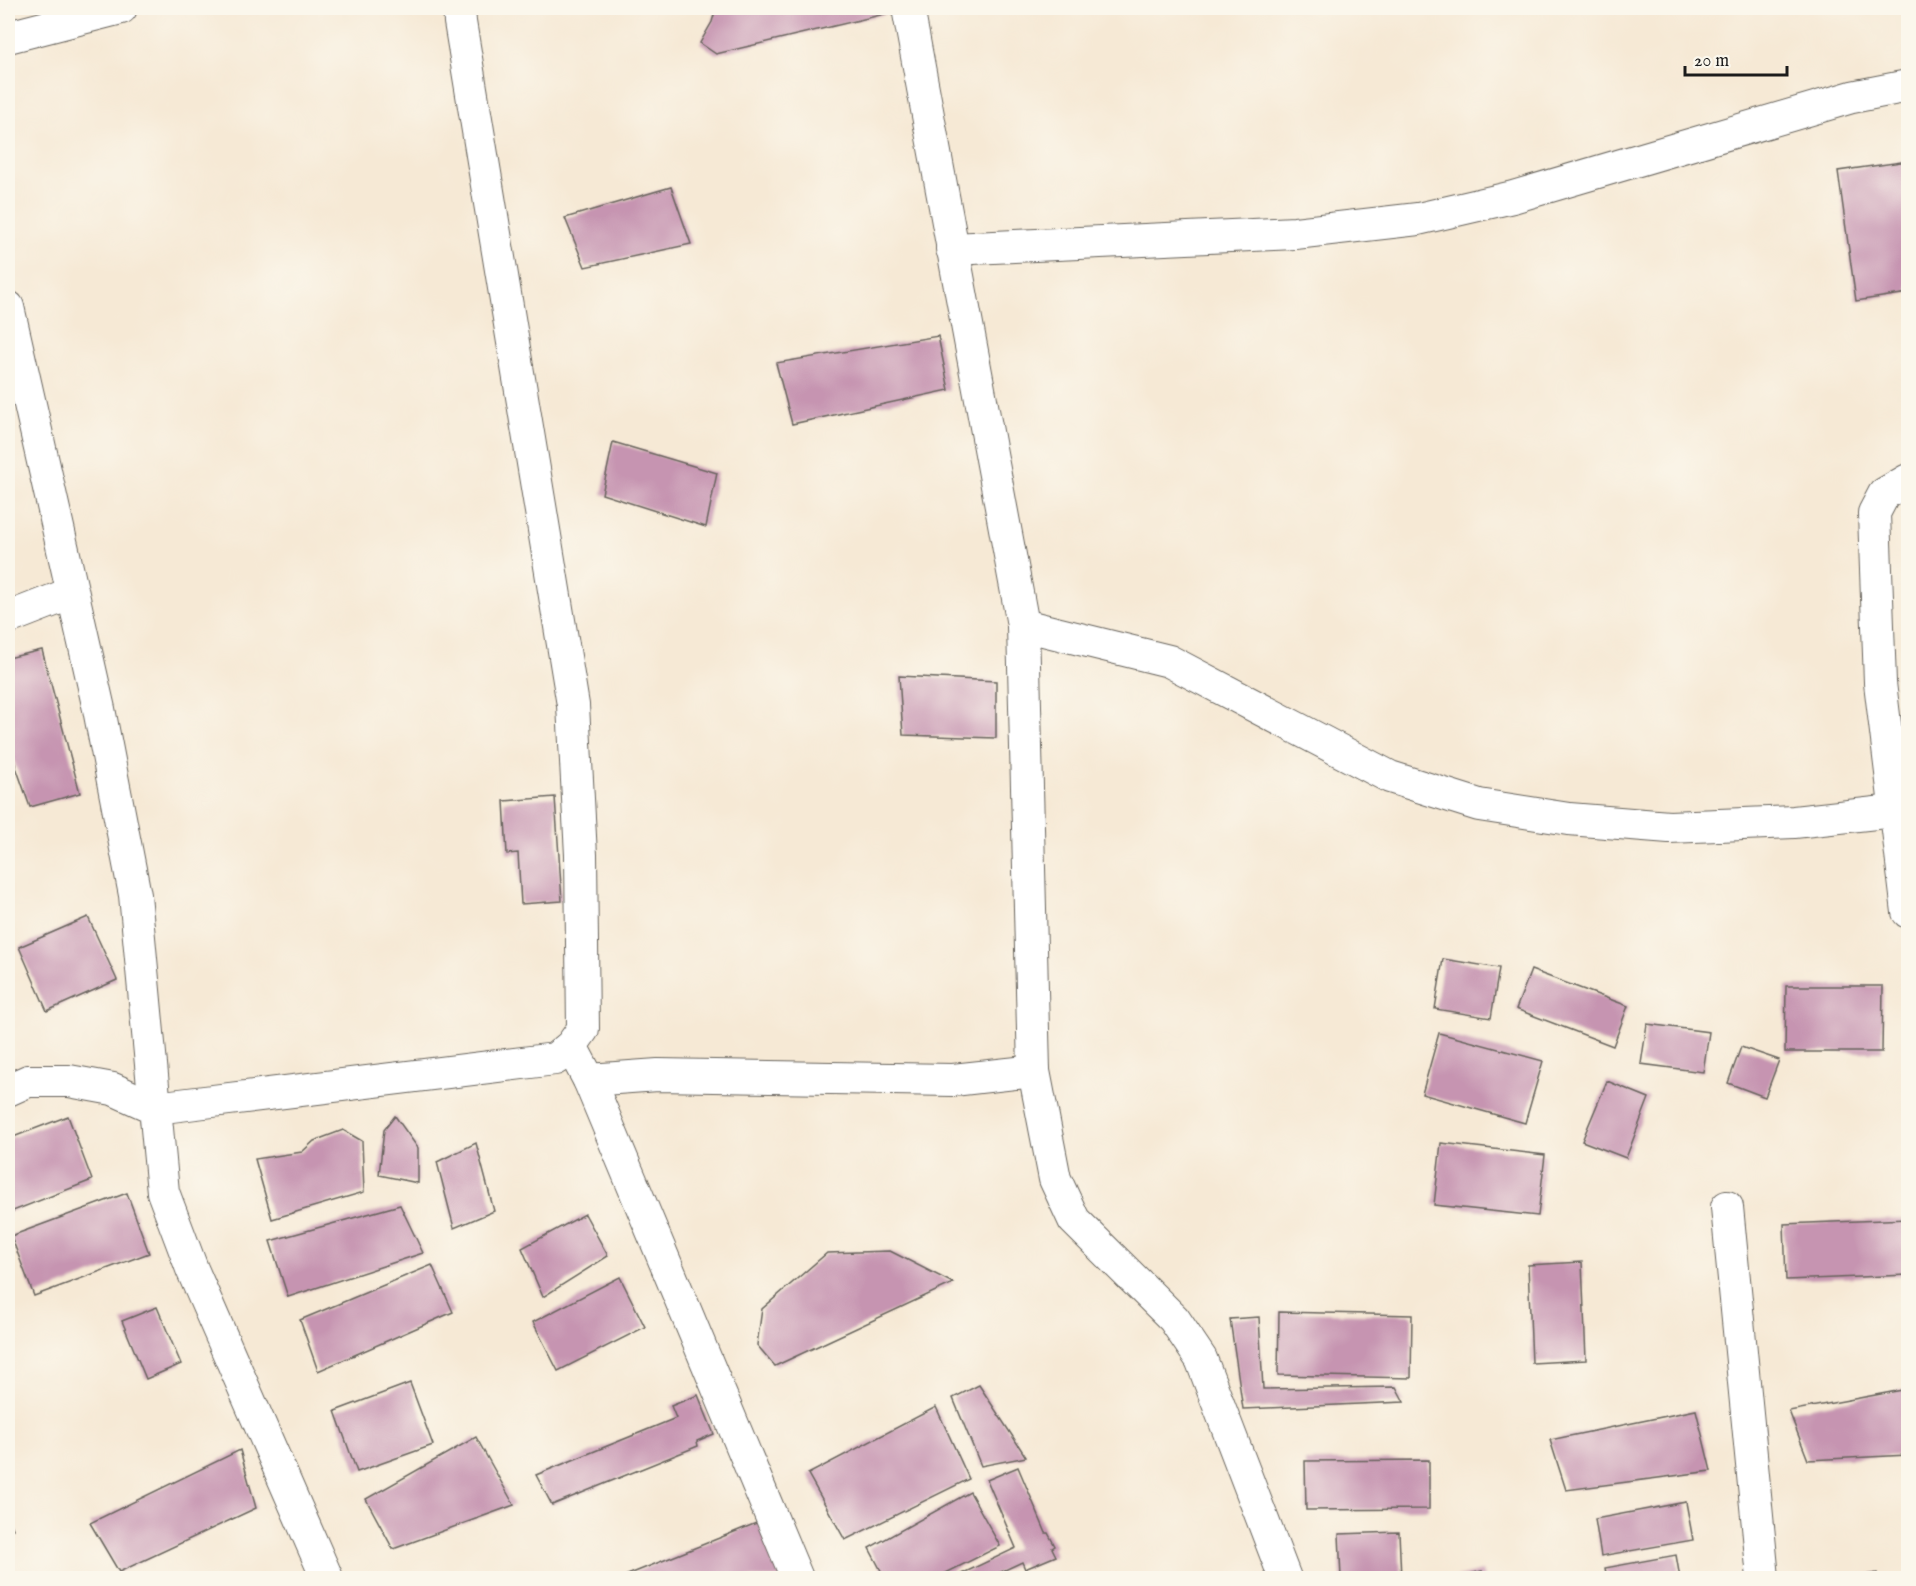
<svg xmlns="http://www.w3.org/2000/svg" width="1916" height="1586" font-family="'IM FELL English',serif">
  <rect width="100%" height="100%" fill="#fbf7ec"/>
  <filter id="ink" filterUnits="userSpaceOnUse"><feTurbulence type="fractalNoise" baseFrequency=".0167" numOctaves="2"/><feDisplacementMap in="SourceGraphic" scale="12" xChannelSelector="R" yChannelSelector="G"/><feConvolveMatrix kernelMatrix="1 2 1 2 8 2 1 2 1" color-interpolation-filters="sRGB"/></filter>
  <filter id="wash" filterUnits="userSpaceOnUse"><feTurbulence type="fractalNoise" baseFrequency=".008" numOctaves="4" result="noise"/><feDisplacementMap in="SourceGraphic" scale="24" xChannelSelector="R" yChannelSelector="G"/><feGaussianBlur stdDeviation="1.35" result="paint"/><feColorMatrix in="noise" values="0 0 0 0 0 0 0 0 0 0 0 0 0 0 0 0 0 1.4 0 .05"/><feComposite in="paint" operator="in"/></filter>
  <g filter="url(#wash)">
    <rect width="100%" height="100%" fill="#f6e9d5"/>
    <g id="blocks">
      <g fill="#c694b1">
        <polygon points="716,8 888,8 889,13 716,54 700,43 712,22"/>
        <polygon points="1908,161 1908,293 1856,301 1838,171"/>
        <polygon points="671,187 691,244 585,267 565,218"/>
        <polygon points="938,336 949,390 792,424 776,363"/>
        <polygon points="613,442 717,473 706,527 602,494"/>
        <polygon points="42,650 80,793 30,807 8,744 8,658"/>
        <polygon points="899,676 996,681 996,738 903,735"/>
        <polygon points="555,797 562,901 521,904 518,853 507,854 504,801"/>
        <polygon points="88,917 117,980 47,1011 19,947"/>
        <polygon points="1443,959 1499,968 1491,1018 1435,1009"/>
        <polygon points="1531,970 1628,1006 1613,1046 1516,1009"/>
        <polygon points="1786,986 1883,986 1882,1052 1785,1052"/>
        <polygon points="1647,1024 1709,1032 1703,1072 1641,1064"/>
        <polygon points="1439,1033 1543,1061 1525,1123 1422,1094"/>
        <polygon points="1741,1047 1779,1060 1765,1097 1728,1083"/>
        <polygon points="1607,1081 1649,1098 1626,1158 1582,1141"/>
        <polygon points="68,1116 92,1180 8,1213 8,1139"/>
        <polygon points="395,1116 418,1148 418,1183 379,1175 384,1130"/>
        <polygon points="343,1130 362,1141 364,1192 272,1219 255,1159 302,1152 314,1141"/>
        <polygon points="476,1143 494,1211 454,1228 437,1162"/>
        <polygon points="1441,1143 1545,1155 1538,1216 1434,1205"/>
        <polygon points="127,1193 149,1253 34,1296 11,1236"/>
        <polygon points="400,1205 423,1253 288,1297 270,1241"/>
        <polygon points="585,1214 608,1256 543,1297 522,1248"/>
        <polygon points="1908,1219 1908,1275 1786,1280 1784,1224"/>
        <polygon points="890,1251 953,1283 775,1366 757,1345 762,1309 827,1253"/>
        <polygon points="1582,1262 1586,1360 1532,1363 1528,1265"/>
        <polygon points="432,1265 453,1312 318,1371 300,1320"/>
        <polygon points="620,1277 645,1327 558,1371 533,1322"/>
        <polygon points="157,1307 181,1364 146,1379 122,1321"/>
        <polygon points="1279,1312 1412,1315 1411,1378 1278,1375"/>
        <polygon points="1259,1317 1263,1389 1396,1387 1404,1402 1243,1409 1230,1319"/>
        <polygon points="410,1383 433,1445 357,1472 335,1411"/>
        <polygon points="979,1385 1026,1457 981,1466 953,1398"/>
        <polygon points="1908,1389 1908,1455 1808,1460 1789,1411"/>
        <polygon points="698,1395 714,1434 697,1441 698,1446 552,1505 536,1475 676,1418 671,1406"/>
        <polygon points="936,1407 969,1479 845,1540 808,1474"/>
        <polygon points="1696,1410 1711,1471 1566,1490 1550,1440"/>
        <polygon points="476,1437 514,1505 393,1549 366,1499"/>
        <polygon points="240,1450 256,1508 119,1572 90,1523"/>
        <polygon points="1429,1460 1429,1509 1306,1510 1305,1461"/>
        <polygon points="1018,1467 1046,1533 1048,1533 1055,1546 1052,1548 1056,1556 1025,1569 1022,1562 988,1578 953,1578 1016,1548 987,1480"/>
        <polygon points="970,1492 1000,1546 936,1578 885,1578 869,1548"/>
        <polygon points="1686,1502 1693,1540 1601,1556 1595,1519"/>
        <polygon points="8,1516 13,1529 8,1532"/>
        <polygon points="759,1522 782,1578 620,1578"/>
        <polygon points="1399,1532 1401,1578 1341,1578 1339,1534"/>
        <polygon points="1676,1555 1680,1578 1607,1578 1605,1568"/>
        <polygon points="1482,1571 1484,1578 1454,1578"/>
        <polygon points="1877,1573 1878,1578 1853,1578 1853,1577"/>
      </g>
    </g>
  </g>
  <g filter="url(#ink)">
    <use href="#blocks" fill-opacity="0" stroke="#68645d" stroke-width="1.5"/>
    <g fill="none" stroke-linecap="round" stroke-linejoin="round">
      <defs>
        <g id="street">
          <polyline points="908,8 1023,625 1034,1071 1055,1179 1074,1220 1174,1319 1201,1359 1285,1578"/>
          <polyline points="8,37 121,8"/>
          <polyline points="952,249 1295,233 1418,219 1513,197 1852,97 1908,86"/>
          <polyline points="8,307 99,709 135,895 163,1192 192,1269 327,1578"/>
          <polyline points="1908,480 1884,494 1874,513 1880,683 1908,912"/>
          <polyline points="8,618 72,593"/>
          <polyline points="1023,625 1169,661 1390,777 1479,805 1569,819 1669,827 1794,822 1894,811"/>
          <polyline points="571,1046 589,1080 797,1578"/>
          <polyline points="589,1080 658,1075 953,1080 1034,1071"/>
          <polyline points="8,1090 28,1081 69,1081 113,1089 155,1108 555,1059 571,1046 583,1029 581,855 573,705 460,22 459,8"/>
          <polyline points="1727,1207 1763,1578"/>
        </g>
      </defs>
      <use href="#street" stroke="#68645d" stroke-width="34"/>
      <use href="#street" stroke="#fff" stroke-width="32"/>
    </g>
  </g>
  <rect width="1916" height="1586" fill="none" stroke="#fbf7ec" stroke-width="30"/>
  <path d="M1685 66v9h102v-9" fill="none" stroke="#1c1c1c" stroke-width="3"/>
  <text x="1694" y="66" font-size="18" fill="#1c1c1c" stroke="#fbf7ec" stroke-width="4.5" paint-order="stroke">20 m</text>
</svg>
